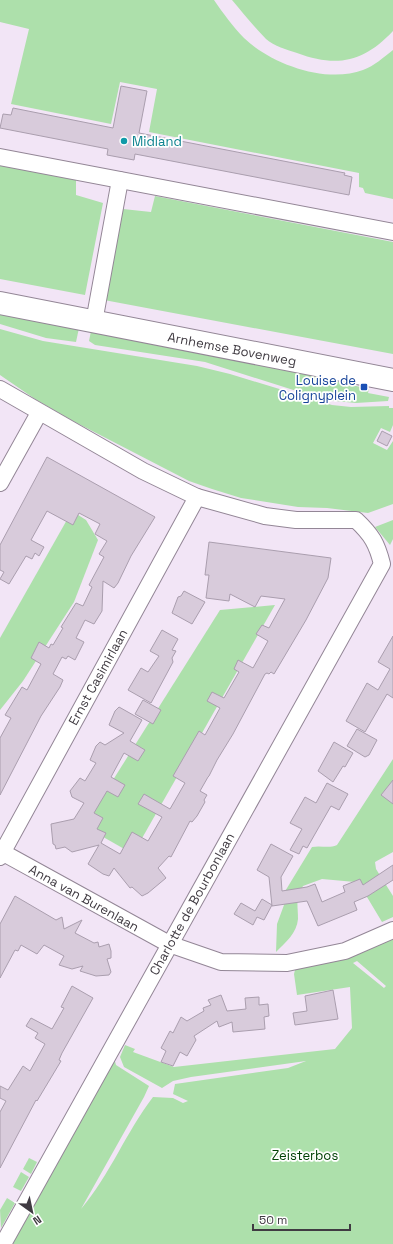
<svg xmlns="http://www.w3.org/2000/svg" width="393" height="1244" font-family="'Space Grotesk',sans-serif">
  <rect width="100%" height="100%" fill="#f2e5f6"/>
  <g fill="#ade0ab" fill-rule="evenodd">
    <path d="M0,0H214C223,13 233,27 244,38C271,64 326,84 363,70C374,66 384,57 393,50V199L365,193L363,188L359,187V173L149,132L157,89L120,82L111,124L11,104L29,29L0,22Z"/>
    <path d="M232,0H393V31C364,62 337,68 297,53C287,50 274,46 266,39C254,27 243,13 232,0Z"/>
    <polygon points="0,165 76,180 76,195 103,203 85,295 0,279"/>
    <polygon points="155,196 393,242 393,354 104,300 123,209 151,212"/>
    <polygon points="0,313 79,328 76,342 46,338 0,324"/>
    <polygon points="0,329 43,341 197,366 230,374 332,405 351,407 389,406 389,408 393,408 393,425 390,432 381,428 373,443 387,450 393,441 393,504 368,513 327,508 298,507 241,498 212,489 189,481 73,421 35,399 0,375"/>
    <polygon points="91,331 297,372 369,389 368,393 389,397 388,401 356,403 325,400 205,362 95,345 89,341"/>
    <polygon points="72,511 86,520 98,540 74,602 23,681 0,710 0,638"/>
    <polygon points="393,520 393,539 390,545 375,527"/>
    <polygon points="275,605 133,854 84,826 220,610"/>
    <path d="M393,759V852L375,862L376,869L393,896V917L382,922L364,892L355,882L322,879L303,886C295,901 298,904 298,919C297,933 285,943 276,952L277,924L284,905V893L312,847C322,845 328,849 337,845Z"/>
    <path d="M393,935V1244H10L114,1058L116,1065L149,1086L144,1097L81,1209C110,1175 126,1132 153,1097L173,1098L183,1103L188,1101L173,1094L175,1084L288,1068L306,1061L191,1077L173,1081L162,1088L124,1067L120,1057L125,1045L135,1049L133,1052L174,1067L335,1049L352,1028L350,987L297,995L294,974L296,966ZM357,961L386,986L384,988L353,963Z"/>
    <polygon points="29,1158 37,1162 31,1174 23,1169"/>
    <polygon points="21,1172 29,1177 21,1191 13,1187"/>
    <polygon points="7,1198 15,1203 1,1228 0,1210"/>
  </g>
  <g fill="#d8cbdb" stroke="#aa9eae">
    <polygon points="121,86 147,91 139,133 345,173 344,175 352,177 349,195 135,154 134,160 107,155 108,149 0,128 3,114 11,115 13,108 113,128"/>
    <polygon points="382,431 392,436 387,446 377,441"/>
    <polygon points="47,457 155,517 131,556 118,583 114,588 103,581 102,611 94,624 85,620 76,638 84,642 75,660 68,656 66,659 62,657 53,674 63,680 60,687 41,716 0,795 0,738 11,718 5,715 22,687 27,690 41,664 31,658 39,642 49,648 51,644 53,645 63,628 61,627 76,603 83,606 92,587 89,585 104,557 99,554 107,541 95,534 100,524 79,513 73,525 47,511 31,540 44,547 39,556 35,553 32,559 26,556 9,584 0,579 4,572 0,570 0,545"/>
    <polygon points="209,542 331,558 328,578 306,620 274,674 271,672 269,674 267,673 265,674 233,734 217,760 209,776 208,777 200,791 207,795 204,800 205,802 197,816 192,822 190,821 171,857 169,856 158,868 166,878 148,893 142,896 132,887 130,888 114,868 109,876 103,874 88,864 99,845 72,852 65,847 56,849 55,845 53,844 51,824 74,819 84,803 72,797 70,791 80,778 85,781 96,763 90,760 96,746 100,742 105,745 124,733 109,725 115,711 119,707 142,720 130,741 145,750 138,761 124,753 111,777 125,785 118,797 107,791 94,813 103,818 97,829 106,833 101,843 120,854 132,832 148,841 162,817 138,804 144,794 170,809 185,783 173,776 199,731 205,735 220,708 207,701 212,692 224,698 239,672 234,669 238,660 253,668 268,641 256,634 262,625 269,628 285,599 261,596 255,607 230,594 229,601 206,598 209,575 205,575"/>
    <polygon points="184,591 205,602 192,624 172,613 178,597 181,596"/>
    <polygon points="162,630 178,639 172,650 176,651 172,658 173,662 151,703 128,690 141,668 148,672 159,656 150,651"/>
    <polygon points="393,636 393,698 387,694 365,732 346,721 367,683 378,690 390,669 378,662"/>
    <polygon points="143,700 161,710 153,724 135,714"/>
    <polygon points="357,729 377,740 369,755 365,757 347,746"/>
    <polygon points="334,742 353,753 345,767 343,766 333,782 318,771"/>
    <polygon points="393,780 393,804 381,795"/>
    <polygon points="327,783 348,794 339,810 331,806 307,848 303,846 299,854 290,850 302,829 290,823 305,797 316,803"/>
    <polygon points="271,844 293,856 281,877 282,891 307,887 315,884 322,902 345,892 343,886 360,879 363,885 393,865 393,880 368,896 354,902 357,910 318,926 307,901 272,906 269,877 257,870"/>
    <polygon points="15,896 56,920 62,917 64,929 82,920 75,933 94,943 98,942 99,947 109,944 111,951 111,958 107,959 111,972 109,975 96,976 80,971 83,966 72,969 59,965 64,956 44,945 37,954 21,945 18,951 15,950 0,978 0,924"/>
    <polygon points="262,899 272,905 264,920 257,917 253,925 234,914 241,903 255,911"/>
    <polygon points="72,986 93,998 62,1053 59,1060 61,1061 37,1101 36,1100 0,1168 0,1112 6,1101 0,1098 0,1086 8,1090 23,1066 30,1071 45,1044 35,1038 38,1033 26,1026 31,1018 52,1029 64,1008 61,1007"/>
    <polygon points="333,990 338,1019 295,1025 293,1013 307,1011 305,996"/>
    <polygon points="221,995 227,1011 246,1009 245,998 259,997 259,1005 268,1004 269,1016 264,1017 265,1029 233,1032 232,1022 219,1027 217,1021 194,1036 196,1040 187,1056 180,1052 173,1066 161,1062 166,1051 161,1048 170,1031 173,1033 181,1017 187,1021 204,1011 203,1008 211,1005 208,1000"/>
  </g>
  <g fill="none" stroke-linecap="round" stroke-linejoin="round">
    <defs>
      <g id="minor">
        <polyline points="0,157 393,232"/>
        <polyline points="94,322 120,180"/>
        <path d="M0,389L143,471L197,497L265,516L296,520H356C372,535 377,544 382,564L3,1244"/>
        <polyline points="0,483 39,413"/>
        <polyline points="0,851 169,944 221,962 287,963 345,951 393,930"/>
        <polyline points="0,857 197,497"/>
      </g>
      <polyline id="secondary" points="0,303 393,380"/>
    </defs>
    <use href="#minor" stroke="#938696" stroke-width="18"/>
    <use href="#secondary" stroke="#938696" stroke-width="24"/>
    <use href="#minor" stroke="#fff" stroke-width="16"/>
    <use href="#secondary" stroke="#fff" stroke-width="22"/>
  </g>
  <circle fill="#0f9aa8" stroke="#fff" stroke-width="1.5" cx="124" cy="141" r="4"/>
  <rect fill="#1a4fb4" stroke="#fff" stroke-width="1.5" x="360" y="383" width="8" height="8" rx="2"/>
  <g text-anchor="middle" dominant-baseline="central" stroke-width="3.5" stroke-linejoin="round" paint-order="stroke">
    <g font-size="13" fill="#0d838f" stroke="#fff" text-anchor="start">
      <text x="132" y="141">Midland</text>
    </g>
    <g font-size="13" fill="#403b42" stroke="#fff">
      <text transform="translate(232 349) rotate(11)">Arnhemse Bovenweg</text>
      <text transform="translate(98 677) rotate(-61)">Ernst Casimirlaan</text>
      <text transform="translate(84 898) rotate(29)">Anna van Burenlaan</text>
      <text transform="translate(192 904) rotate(-61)">Charlotte de Bourbonlaan</text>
    </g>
    <g font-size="13" fill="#164399" stroke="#fff" text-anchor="end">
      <text x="356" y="380">Louise de<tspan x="356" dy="15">Colignyplein</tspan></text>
    </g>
    <g font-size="13" fill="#004205" stroke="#fff">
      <text x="305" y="1155">Zeisterbos</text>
    </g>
  </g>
  <g transform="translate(32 1212) rotate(147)" stroke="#ffffff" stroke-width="3" paint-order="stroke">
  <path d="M0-3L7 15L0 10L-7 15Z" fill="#403b42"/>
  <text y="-6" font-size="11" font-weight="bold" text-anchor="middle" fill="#403b42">N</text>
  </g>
  <path d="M253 1224v6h97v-6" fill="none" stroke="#403b42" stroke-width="2"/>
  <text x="259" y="1224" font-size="12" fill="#403b42" stroke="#ffffff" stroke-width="3" paint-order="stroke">50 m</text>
</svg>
